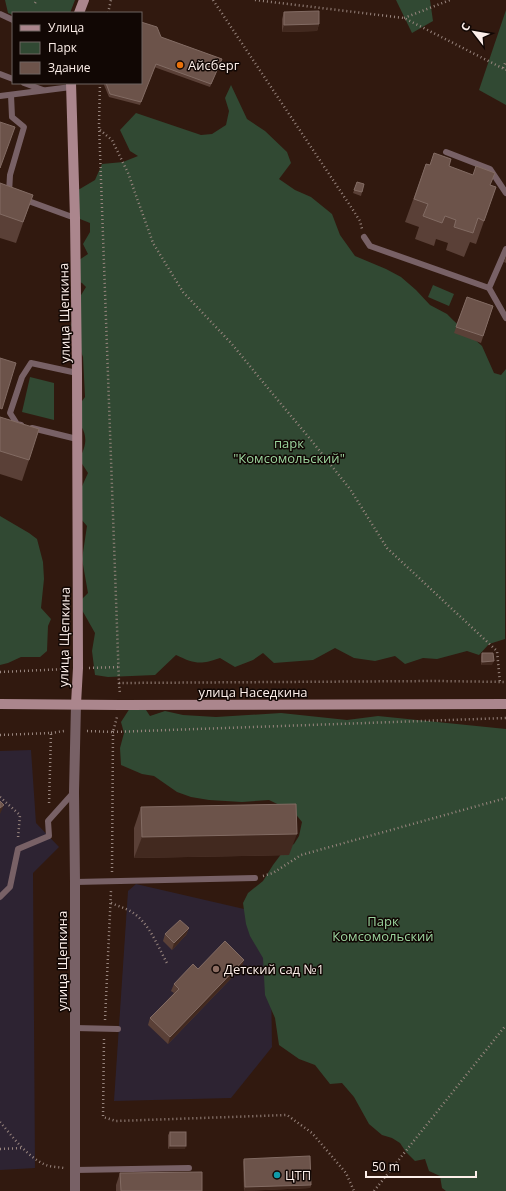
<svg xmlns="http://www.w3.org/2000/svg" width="506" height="1191" font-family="'Open Sans',sans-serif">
  <rect width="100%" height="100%" fill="#31190f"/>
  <g fill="#2d2332">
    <polygon points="31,750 36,823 59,847 33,873 35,1168 0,1170 0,751"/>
    <polygon points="136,884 270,915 272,1047 231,1098 114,1101 128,891"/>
  </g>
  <g fill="#314933">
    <polygon points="5,0 75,0 70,13 13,13 13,15 8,13"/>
    <polygon points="430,0 433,21 412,33 396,0"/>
    <polygon points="506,10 506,105 479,90"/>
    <path d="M231,85L247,119L265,131L287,152L291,163L279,179L295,190L311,197L332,214L340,235L355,256L386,269L401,277L416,290L430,305L447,314L454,321L482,346L494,373L501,375L506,369L505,639L489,644L479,655L467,651L437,659L423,658L405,664L395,656L375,661L354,658L335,648L313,660L274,663L263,653L253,660L235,667L220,658C200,665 195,664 176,655L155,675L108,677L95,675L92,651L95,633L78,603L88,593L82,559L87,526L81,519L79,493L88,473L79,459C90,440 86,429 72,415L85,397L83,357L71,325L78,300L86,287L82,283L75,280L79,260L88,254L83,244L90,232V223L80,219L73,193L95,180L102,164L123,162L138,156L130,151L120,130L136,113L201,135L212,134L226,125L229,111L225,98Z"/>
    <polygon points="433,285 454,294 449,306 428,297"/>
    <polygon points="30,377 54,383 54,420 22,412"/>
    <polygon points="0,516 29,533 37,539 43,562 44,579 41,608 51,619 48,626 47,651 40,657 21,657 8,663 0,665"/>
    <polygon points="130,708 146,710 150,716 165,711 183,715 216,717 281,713 347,720 378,716 506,729 506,1191 446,1191 442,1188 440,1176 429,1171 425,1159 415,1161 406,1152 400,1143 392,1138 382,1135 369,1124 354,1097 342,1083 330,1084 315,1065 299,1059 279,1045 275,1018 265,995 263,958 250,936 246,924 243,903 248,893 263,881 273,865 285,849 294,844 299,836 302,822 294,812 269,800 242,802 209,800 191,797 177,792 154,776 142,774 121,765 120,748 124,733 121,722"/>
  </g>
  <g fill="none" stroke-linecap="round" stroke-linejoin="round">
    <g stroke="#99867f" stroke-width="2.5" stroke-dasharray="1 3" stroke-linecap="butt">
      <polyline points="213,0 353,210 360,221 362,229"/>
      <polyline points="255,0 404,18 506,70"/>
      <polyline points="35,3 37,0"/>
      <polyline points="108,13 111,0"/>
      <polyline points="404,18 450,0"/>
      <polyline points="503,68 506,61"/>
      <polyline points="100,83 99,124 119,683 437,681 506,682"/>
      <polyline points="100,130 112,140 128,173 153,243 183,292 231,343 267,387 311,440 350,489 387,548 497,651 500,683"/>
      <polyline points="89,668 118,667"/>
      <polyline points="0,672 66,669"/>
      <polyline points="119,683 120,694"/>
      <polyline points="87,731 113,732 117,717"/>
      <polyline points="51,733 64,731"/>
      <polyline points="0,735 51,733 49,805"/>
      <polyline points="0,797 20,815 18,838"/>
      <polyline points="112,872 113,732 506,718"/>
      <polyline points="263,876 273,873 301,855 506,798"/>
      <path d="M111,903C120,907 129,909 136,915C151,927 159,949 168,965"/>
      <polyline points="105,1020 111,891"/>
      <polyline points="104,1039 103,1117 116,1121 287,1115 312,1133 346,1173 354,1191"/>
      <path d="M0,1122C13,1137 27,1157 46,1165C51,1167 58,1167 64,1168"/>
      <polyline points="0,1149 22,1148"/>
      <polyline points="374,1191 506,1025"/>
    </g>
    <g stroke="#786166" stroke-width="6">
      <polyline points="0,14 13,20"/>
      <polyline points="0,74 13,79"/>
      <polyline points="24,83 43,90"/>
      <polyline points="0,96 71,87"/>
      <polyline points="446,152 490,169 506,193"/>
      <polyline points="9,193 10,175 24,127 12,117 11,95"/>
      <polyline points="23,199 75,218"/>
      <polyline points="364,237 370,246 489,288"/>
      <polyline points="506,249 489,288 506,318"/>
      <polyline points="21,425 17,424 10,413 22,377 31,363 77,373"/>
      <polyline points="32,428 77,439"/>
      <polyline points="75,882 255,878"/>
      <polyline points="0,897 10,887 18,849 49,836 48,821 74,792"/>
      <polyline points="75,1028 118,1029"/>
      <polyline points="75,1170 189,1168"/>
    </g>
    <polyline stroke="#786166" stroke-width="10" points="75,1191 75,882 74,792 76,704"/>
    <g stroke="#ab868d" stroke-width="10">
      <polyline points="79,13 84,0"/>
      <polyline points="71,83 75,218 77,373 78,668 76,704"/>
      <polyline points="0,704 120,705 506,704"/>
    </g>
  </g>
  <g fill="#5a4037">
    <polygon points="284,12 319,24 317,31 282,32 282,19"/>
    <polygon points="161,37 222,59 210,87 154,67 140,105 109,97 104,85 105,83 141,83"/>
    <polygon points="426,164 430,165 449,166 490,185 496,187 476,244 470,242 464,257 446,250 448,243 436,239 434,246 415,239 419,227 405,222"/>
    <polygon points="357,182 364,184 361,196 353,193"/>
    <polygon points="0,183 33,195 16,243 0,238"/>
    <polygon points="506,256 506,263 504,262"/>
    <polygon points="467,297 493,306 481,343 454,333"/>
    <polygon points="0,417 29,460 22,481 0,474"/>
    <polygon points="482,653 492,665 481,665 481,657"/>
    <polygon points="141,807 289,855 134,858 134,828"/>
    <polygon points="189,928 186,935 172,950 163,941 165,934"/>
    <polygon points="242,967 168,1044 148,1025 150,1018 174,993 171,991 174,984 198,969"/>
    <polygon points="170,1132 185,1149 168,1149 168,1135"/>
    <polygon points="244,1159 311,1185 310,1188 244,1191 243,1162"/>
    <polygon points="120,1173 202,1191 116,1191 116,1185"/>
  </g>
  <g fill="#42291f">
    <polygon points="319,24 317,31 282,32 284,25"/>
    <polygon points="494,661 492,665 481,665 482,662"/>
    <polygon points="4,805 0,814 0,808"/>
    <polygon points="297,834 289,855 134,858 142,837"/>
    <polygon points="189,928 186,935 172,950 174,943"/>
    <polygon points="244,960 242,967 168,1044 170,1037"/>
    <polygon points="170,1146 186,1146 185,1149 168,1149"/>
    <polygon points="311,1185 310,1188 244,1191 245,1187"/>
  </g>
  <g fill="#6c534a" stroke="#826b63">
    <polygon points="319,11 319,24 284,25 284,12"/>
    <polygon points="141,22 157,27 161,37 222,59 211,84 156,64 141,102 110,94 106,83 141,83"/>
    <polygon points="0,122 15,127 0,168"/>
    <polygon points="434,153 451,159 449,166 473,175 476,166 495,173 490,185 496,187 484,221 478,218 473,233 454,227 456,220 445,216 442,223 423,216 428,204 414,199 426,164 430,165"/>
    <polygon points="357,182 364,184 362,192 354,190"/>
    <polygon points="0,183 33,195 23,222 0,214"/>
    <polygon points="467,297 493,306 483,336 456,327"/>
    <polygon points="0,358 16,363 2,409 0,408"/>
    <polygon points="0,417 39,429 29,460 0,451"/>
    <polygon points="482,653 493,653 494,661 482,662"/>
    <polygon points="0,801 4,805 0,808"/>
    <polygon points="296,804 297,834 142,837 141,807"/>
    <polygon points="180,920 189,928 174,943 165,934"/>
    <polygon points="225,941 244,960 170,1037 150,1018 179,989 174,984 193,964 198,969"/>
    <rect x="170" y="1132" width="16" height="14"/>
    <polygon points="310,1156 311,1185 245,1187 244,1159"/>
    <polygon points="202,1172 202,1191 121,1191 120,1173"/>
  </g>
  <circle fill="#e8710a" stroke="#110704" stroke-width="1.5" cx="180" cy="65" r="4"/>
  <circle fill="#8d6e63" stroke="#110704" stroke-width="1.5" cx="216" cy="969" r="4"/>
  <circle fill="#0f9aa8" stroke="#110704" stroke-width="1.5" cx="277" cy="1175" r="4"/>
  <g text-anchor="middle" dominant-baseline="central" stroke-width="3" stroke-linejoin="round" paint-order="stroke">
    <g font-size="13" fill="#fdefea" stroke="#110704" text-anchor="start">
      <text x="188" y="65">Айсберг</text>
      <text x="224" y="969">Детский сад №1</text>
      <text x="285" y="1175">ЦТП</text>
    </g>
    <g font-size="13" fill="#fdefea" stroke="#110704">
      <text transform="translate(64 313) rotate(-91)">улица Щепкина</text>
      <text transform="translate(64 637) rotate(-89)">улица Щепкина</text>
      <text x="253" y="692">улица Наседкина</text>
      <text transform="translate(62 961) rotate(-90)">улица Щепкина</text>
    </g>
    <g font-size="13" fill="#9cd69f" stroke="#110704">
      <text x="289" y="443">парк<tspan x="289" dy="15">"Комсомольский"</tspan></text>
      <text x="383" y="921">Парк<tspan x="383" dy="15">Комсомольский</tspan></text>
    </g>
  </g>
  <rect x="12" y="12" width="130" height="72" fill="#110704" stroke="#6f6460"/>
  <rect x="20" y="25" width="20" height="6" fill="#ab868d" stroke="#6f6460"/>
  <text x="48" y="32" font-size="12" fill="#fdefea">Улица</text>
  <rect x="20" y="42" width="20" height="12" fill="#314933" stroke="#6f6460"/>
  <text x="48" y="52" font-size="12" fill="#fdefea">Парк</text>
  <rect x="20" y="62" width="20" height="12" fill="#6c534a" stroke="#6f6460"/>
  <text x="48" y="72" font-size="12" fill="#fdefea">Здание</text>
  <g transform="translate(474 32) rotate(301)" stroke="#110704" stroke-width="3" paint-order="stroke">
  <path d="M0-3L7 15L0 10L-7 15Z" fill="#fdefea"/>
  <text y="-6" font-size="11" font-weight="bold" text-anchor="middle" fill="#fdefea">С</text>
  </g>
  <path d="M366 1171v6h110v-6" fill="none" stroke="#fdefea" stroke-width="2"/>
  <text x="372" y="1171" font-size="12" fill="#fdefea" stroke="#110704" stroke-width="3" paint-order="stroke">50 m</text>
</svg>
